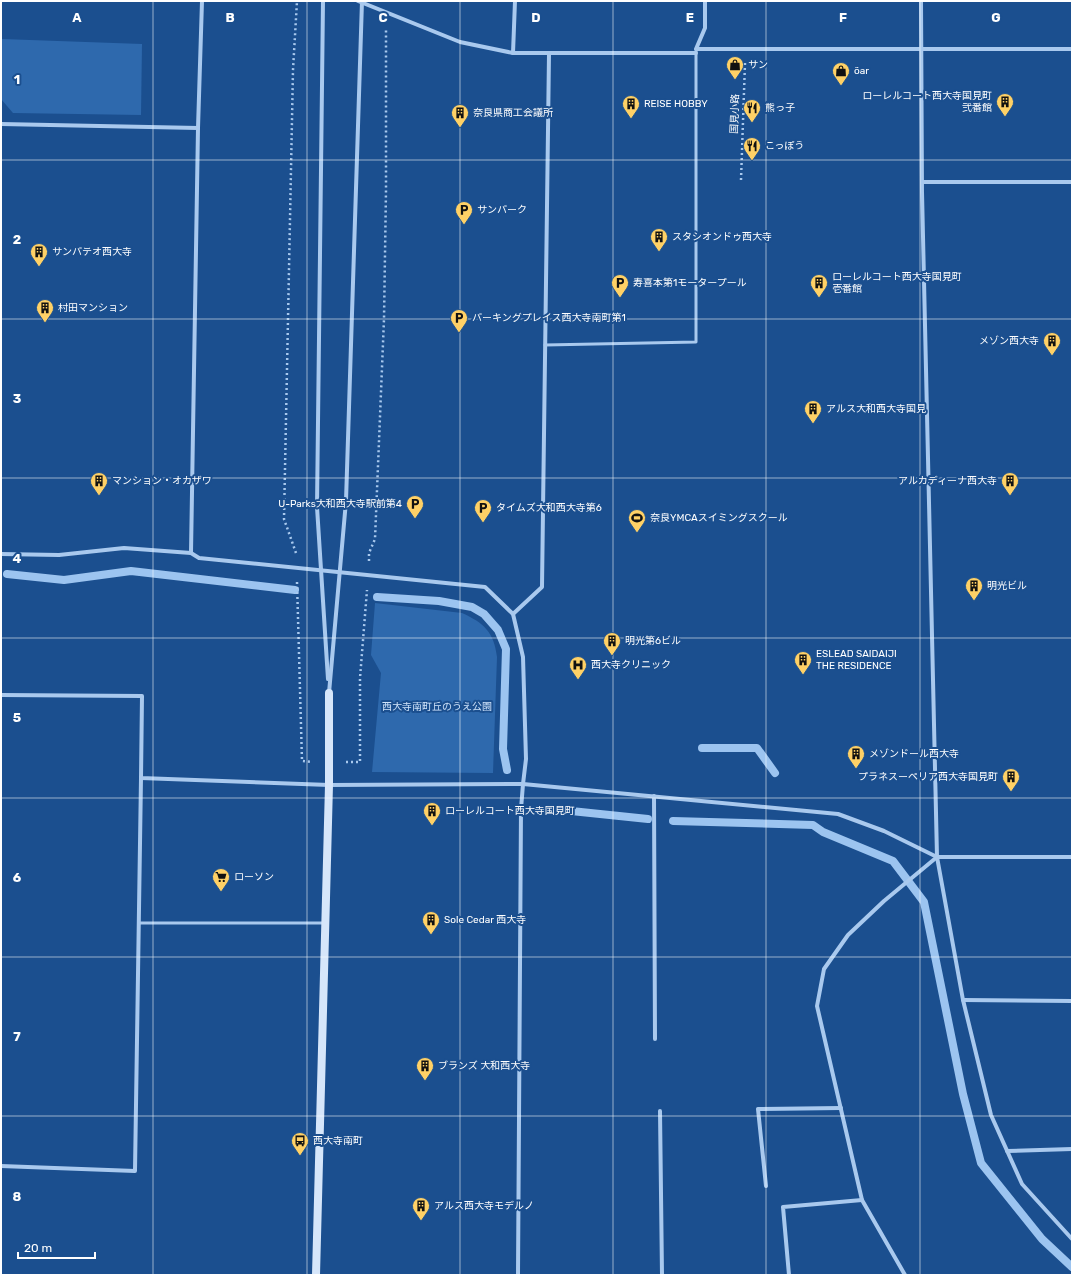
<svg xmlns="http://www.w3.org/2000/svg" width="1073" height="1276" font-family="Rubik,'Noto Sans JP',sans-serif">
  <rect width="100%" height="100%" fill="#1b4f8f"/>
  <g fill="#2e69ad">
    <polygon points="2,39 142,44 141,115 13,113 1,99"/>
    <path d="M375,603L462,613C484,623 494,632 497,657L493,773L372,772L381,673L371,655Z"/>
  </g>
  <g fill="none" stroke-linecap="round" stroke-linejoin="round">
    <g stroke="#9cc4f0" stroke-width="8">
      <polyline points="7,574 64,580 131,571 295,590"/>
      <polyline points="377,597 439,601 472,607 484,614 498,630 506,649 503,749 507,770"/>
      <polyline points="702,748 757,748 775,773"/>
      <polyline points="552,809 648,819"/>
      <polyline points="673,821 813,825 823,832 893,861 924,902 963,1094 981,1163 1042,1239 1072,1267"/>
    </g>
    <g stroke="#a9c9ee" stroke-width="2.5" stroke-dasharray="2 3" stroke-linecap="butt">
      <polyline points="741,180 745,63"/>
      <polyline points="296,553 284,519 293,70 297,1"/>
      <polyline points="369,561 369,553 375,539 384,319 386,190 386,30"/>
      <polyline points="297,582 302,761 312,762"/>
      <polyline points="346,762 360,762 360,678 367,590"/>
    </g>
    <g stroke="#a9c9ee" stroke-width="3">
      <polyline points="545,345 696,342 696,51"/>
      <polyline points="139,923 324,923"/>
    </g>
    <g stroke="#a9c9ee" stroke-width="4">
      <polyline points="323,1 317,507 328,679"/>
      <polyline points="358,1 460,42 513,53 696,53"/>
      <polyline points="705,1 705,28 696,49 1072,49"/>
      <polyline points="513,53 515,1"/>
      <polyline points="1,124 198,128"/>
      <polyline points="923,182 1072,182"/>
      <polyline points="191,553 198,128 202,1"/>
      <polyline points="1,554 59,555 124,548 191,553 199,558 485,587 513,614 523,657 526,759 523,784 838,814 884,831 937,857 963,1000 991,1115 1022,1184 1072,1239"/>
      <polyline points="513,614 542,587 549,54"/>
      <polyline points="329,693 346,501 362,1"/>
      <polyline points="1,695 142,696 141,778 329,785 523,784 521,809 518,1275"/>
      <polyline points="654,796 655,1039"/>
      <polyline points="937,857 1072,857"/>
      <polyline points="963,1000 1072,1001"/>
      <polyline points="660,1111 662,1275"/>
      <polyline points="1007,1151 1072,1149"/>
      <polyline points="1,1166 135,1171 141,778"/>
      <polyline points="766,1186 758,1109 841,1108"/>
      <polyline points="789,1275 783,1207 862,1200"/>
      <polyline points="905,1275 862,1200 817,1006 824,969 848,935 884,901 937,857 922,192 921,1"/>
    </g>
    <polyline stroke="#d6e6fa" stroke-width="8" points="316,1275 329,785 329,693"/>
  </g>
  <path fill="none" stroke="#fff" stroke-width="1" stroke-opacity="0.55" d="M153,1V1275M307,1V1275M460,1V1275M613,1V1275M766,1V1275M920,1V1275M1,160H1072M1,319H1072M1,478H1072M1,638H1072M1,798H1072M1,957H1072M1,1116H1072"/>
  <defs>
    <symbol id="shop-pin" viewBox="-11 -11 22 30"><path d="M0 17L-7.5 6A9.5 9.5 0 1 1 7.5 6Z" fill="#ffd166" stroke="#1b4f8f"/><path d="M-5-2.5h2.3a2.7 3.5 0 0 1 5.4 0H5L5.5 6h-11ZM-1.5-2.5h3a1.5 2.3 0 0 0-3 0Z" fill="#111"/></symbol>
    <symbol id="building-pin" viewBox="-11 -11 22 30"><path d="M0 17L-7.5 6A9.5 9.5 0 1 1 7.5 6Z" fill="#ffd166" stroke="#1b4f8f"/><path d="M-4-6H4V6H1V3H-1V6H-4ZM-2.5-4.3h1.7v1.8h-1.7ZM.8-4.3h1.7v1.8H.8ZM-2.5-1h1.7V.8h-1.7ZM.8-1h1.7V.8H.8Z" fill="#111"/></symbol>
    <symbol id="restaurant-pin" viewBox="-11 -11 22 30"><path d="M0 17L-7.5 6A9.5 9.5 0 1 1 7.5 6Z" fill="#ffd166" stroke="#1b4f8f"/><path d="M-5-6h1v4h1v-4h1v4h1v-4h1v5L-1.5 .5V6h-2V.5L-5-1ZM5-6V6H3V1.5H1.5Q1.5-4 5-6Z" fill="#111"/></symbol>
    <symbol id="parking-pin" viewBox="-11 -11 22 30"><path d="M0 17L-7.5 6A9.5 9.5 0 1 1 7.5 6Z" fill="#ffd166" stroke="#1b4f8f"/><path d="M-3.5-5.5H1a3.5 3.5 0 0 1 0 7H-1V5.5H-3.5ZM-1-3.4V-.6H.8a1.4 1.4 0 0 0 0-2.8Z" fill="#111"/></symbol>
    <symbol id="stadium-pin" viewBox="-11 -11 22 30"><path d="M0 17L-7.5 6A9.5 9.5 0 1 1 7.5 6Z" fill="#ffd166" stroke="#1b4f8f"/><path d="M0-5a6.5 5 0 1 0 0 10a6.5 5 0 1 0 0-10ZM-3.5-1.8h7v3.6h-7Z" fill="#111"/></symbol>
    <symbol id="hospital-pin" viewBox="-11 -11 22 30"><path d="M0 17L-7.5 6A9.5 9.5 0 1 1 7.5 6Z" fill="#ffd166" stroke="#1b4f8f"/><path d="M-5-5h3v3.5h4V-5h3V5h-3V1.5h-4V5h-3Z" fill="#111"/></symbol>
    <symbol id="supermarket-pin" viewBox="-11 -11 22 30"><path d="M0 17L-7.5 6A9.5 9.5 0 1 1 7.5 6Z" fill="#ffd166" stroke="#1b4f8f"/><path d="M-6-5.5h2.5l.6 2H6L4.5 2H-2.5L-4.4-4H-6ZM-1.5 3.2a1.3 1.3 0 1 0 .1 0ZM3 3.2a1.3 1.3 0 1 0 .1 0Z" fill="#111"/></symbol>
    <symbol id="bus-pin" viewBox="-11 -11 22 30"><path d="M0 17L-7.5 6A9.5 9.5 0 1 1 7.5 6Z" fill="#ffd166" stroke="#1b4f8f"/><path d="M-5-6H5V4H4V6H2V4H-2V6H-4V4H-5ZM-3.5-4V0h7V-4ZM-3.5 1.2v1.5H-2V1.2ZM2 1.2v1.5H3.5V1.2Z" fill="#111"/></symbol>
  </defs>
  <g fill-rule="evenodd">
    <use href="#shop-pin" x="725" y="55" width="20" height="27"/>
    <use href="#shop-pin" x="831" y="61" width="20" height="27"/>
    <use href="#building-pin" x="995" y="92" width="20" height="27"/>
    <use href="#building-pin" x="621" y="94" width="20" height="27"/>
    <use href="#restaurant-pin" x="742" y="98" width="20" height="27"/>
    <use href="#building-pin" x="450" y="103" width="20" height="27"/>
    <use href="#restaurant-pin" x="742" y="136" width="20" height="27"/>
    <use href="#parking-pin" x="454" y="200" width="20" height="27"/>
    <use href="#building-pin" x="649" y="227" width="20" height="27"/>
    <use href="#building-pin" x="29" y="242" width="20" height="27"/>
    <use href="#parking-pin" x="610" y="273" width="20" height="27"/>
    <use href="#building-pin" x="809" y="273" width="20" height="27"/>
    <use href="#building-pin" x="35" y="298" width="20" height="27"/>
    <use href="#parking-pin" x="449" y="308" width="20" height="27"/>
    <use href="#building-pin" x="1042" y="331" width="20" height="27"/>
    <use href="#building-pin" x="803" y="399" width="20" height="27"/>
    <use href="#building-pin" x="89" y="471" width="20" height="27"/>
    <use href="#building-pin" x="1000" y="471" width="20" height="27"/>
    <use href="#parking-pin" x="405" y="494" width="20" height="27"/>
    <use href="#parking-pin" x="473" y="498" width="20" height="27"/>
    <use href="#stadium-pin" x="627" y="508" width="20" height="27"/>
    <use href="#building-pin" x="964" y="576" width="20" height="27"/>
    <use href="#building-pin" x="602" y="631" width="20" height="27"/>
    <use href="#building-pin" x="793" y="650" width="20" height="27"/>
    <use href="#hospital-pin" x="568" y="655" width="20" height="27"/>
    <use href="#building-pin" x="846" y="744" width="20" height="27"/>
    <use href="#building-pin" x="1001" y="767" width="20" height="27"/>
    <use href="#building-pin" x="422" y="801" width="20" height="27"/>
    <use href="#supermarket-pin" x="211" y="867" width="20" height="27"/>
    <use href="#building-pin" x="421" y="910" width="20" height="27"/>
    <use href="#building-pin" x="415" y="1056" width="20" height="27"/>
    <use href="#bus-pin" x="290" y="1131" width="20" height="27"/>
    <use href="#building-pin" x="411" y="1196" width="20" height="27"/>
  </g>
  <g text-anchor="middle" dominant-baseline="central" stroke-width="4" stroke-linejoin="round" paint-order="stroke">
    <g font-size="10" fill="#fff" stroke="#1b4f8f" text-anchor="start">
      <text x="748" y="65">サン</text>
      <text x="854" y="71">öar</text>
      <text x="992" y="96" text-anchor="end">ローレルコート西大寺国見町<tspan x="992" dy="12">弐番館</tspan></text>
      <text x="644" y="104">REISE HOBBY</text>
      <text x="765" y="108">熊っ子</text>
      <text x="473" y="113">奈良県商工会議所</text>
      <text x="765" y="146">こっぽう</text>
      <text x="477" y="210">サンパーク</text>
      <text x="672" y="237">スタシオンドゥ西大寺</text>
      <text x="52" y="252">サンパテオ西大寺</text>
      <text x="832" y="277">ローレルコート西大寺国見町<tspan x="832" dy="12">壱番館</tspan></text>
      <text x="633" y="283">寿喜本第1モータープール</text>
      <text x="58" y="308">村田マンション</text>
      <text x="472" y="318">パーキングプレイス西大寺南町第1</text>
      <text x="1039" y="341" text-anchor="end">メゾン西大寺</text>
      <text x="826" y="409">アルス大和西大寺国見</text>
      <text x="112" y="481">マンション・オカザワ</text>
      <text x="997" y="481" text-anchor="end">アルカディーナ西大寺</text>
      <text x="402" y="504" text-anchor="end">U-Parks大和西大寺駅前第4</text>
      <text x="496" y="508">タイムズ大和西大寺第6</text>
      <text x="650" y="518">奈良YMCAスイミングスクール</text>
      <text x="987" y="586">明光ビル</text>
      <text x="625" y="641">明光第6ビル</text>
      <text x="816" y="654">ESLEAD SAIDAIJI<tspan x="816" dy="12">THE RESIDENCE</tspan></text>
      <text x="591" y="665">西大寺クリニック</text>
      <text x="869" y="754">メゾンドール西大寺</text>
      <text x="998" y="777" text-anchor="end">プラネスーペリア西大寺国見町</text>
      <text x="445" y="811">ローレルコート西大寺国見町</text>
      <text x="234" y="877">ローソン</text>
      <text x="444" y="920">Sole Cedar 西大寺</text>
      <text x="438" y="1066">ブランズ 大和西大寺</text>
      <text x="313" y="1141">西大寺南町</text>
      <text x="434" y="1206">アルス西大寺モデルノ</text>
    </g>
    <g font-size="10" fill="#fff" stroke="#1b4f8f">
      <text transform="translate(735 114) rotate(-88)">国見小路</text>
    </g>
    <g font-size="10" fill="#cfe3fa" stroke="#1b4f8f">
      <text x="437" y="707">西大寺南町丘のうえ公園</text>
    </g>
  </g>
  <g font-size="13" text-anchor="middle" font-weight="bold" fill="#fff" stroke="#1b4f8f" stroke-width="4" stroke-linejoin="round" paint-order="stroke">
    <text x="77" y="22">A</text>
    <text x="230" y="22">B</text>
    <text x="383" y="22">C</text>
    <text x="536" y="22">D</text>
    <text x="690" y="22">E</text>
    <text x="843" y="22">F</text>
    <text x="996" y="22">G</text>
    <text x="17" y="84">1</text>
    <text x="17" y="244">2</text>
    <text x="17" y="403">3</text>
    <text x="17" y="563">4</text>
    <text x="17" y="722">5</text>
    <text x="17" y="882">6</text>
    <text x="17" y="1041">7</text>
    <text x="17" y="1201">8</text>
  </g>
  <rect width="1073" height="1276" fill="none" stroke="#ffffff" stroke-width="4"/>
  <path d="M18 1252v6h77v-6" fill="none" stroke="#ffffff" stroke-width="2"/>
  <text x="24" y="1252" font-size="12" fill="#ffffff" stroke="#1b4f8f" stroke-width="3" paint-order="stroke">20 m</text>
</svg>
